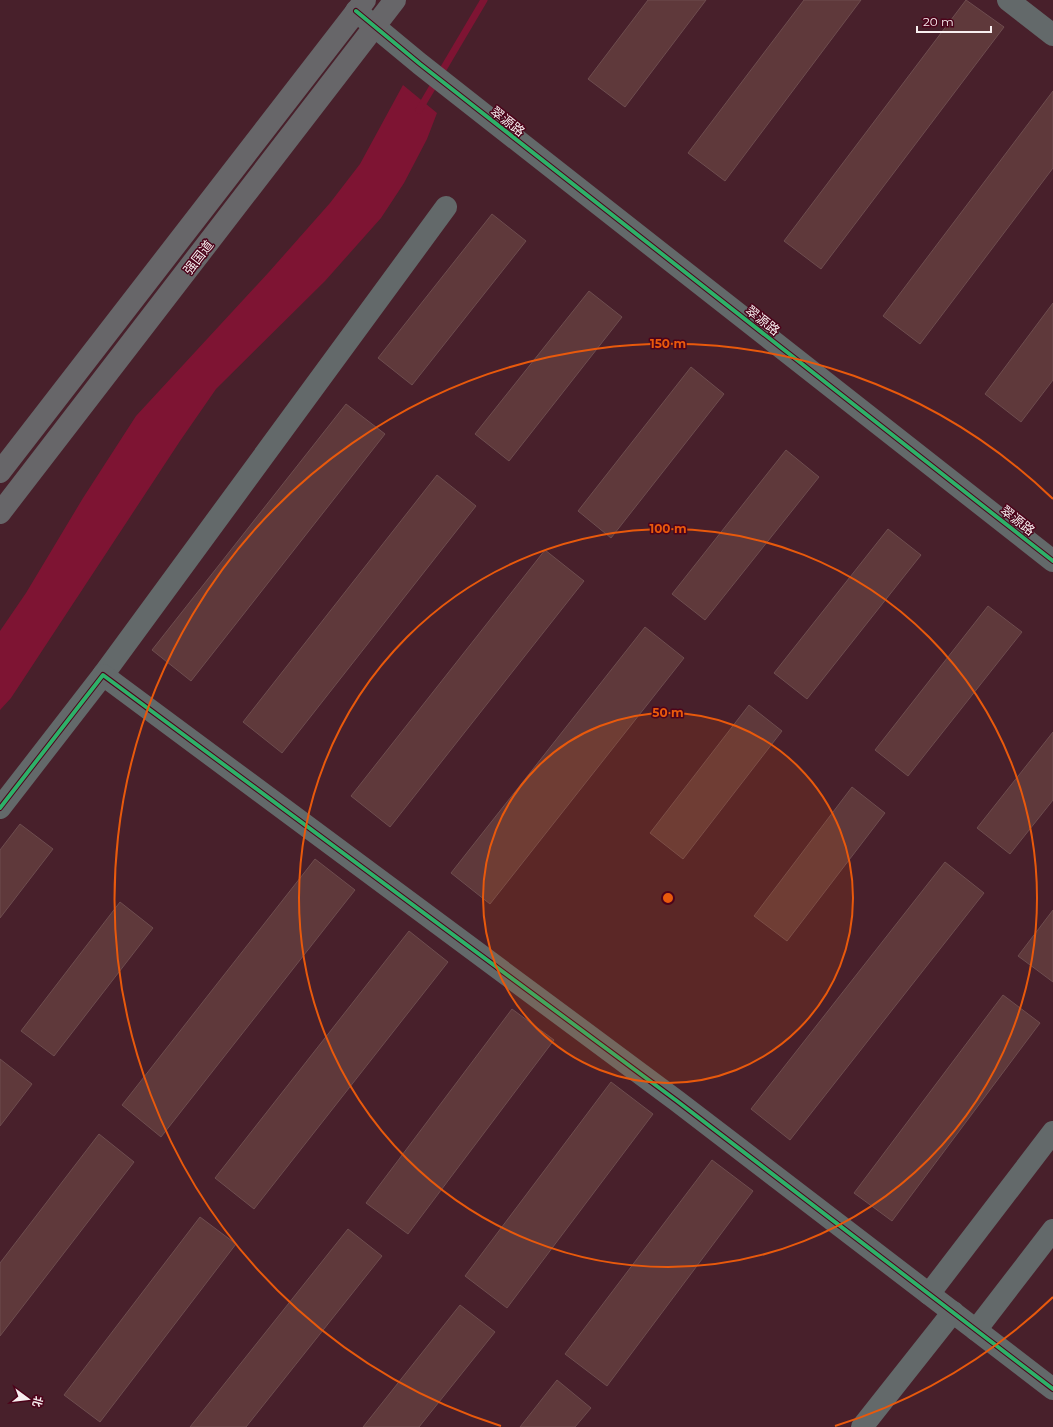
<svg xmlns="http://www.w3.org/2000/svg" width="1053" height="1427" font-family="Montserrat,'Noto Sans SC',sans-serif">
  <rect width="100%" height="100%" fill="#48202b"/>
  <polygon fill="#7e1433" points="403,85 437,113 427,139 404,183 381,218 325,281 216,389 180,441 11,698 0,710 0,631 26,593 83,498 136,416 269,272 330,203 360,164"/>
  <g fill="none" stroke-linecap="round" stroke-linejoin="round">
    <polyline stroke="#7e1433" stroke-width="7" points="419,110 484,0"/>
  </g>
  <g fill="#5f393b" stroke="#6e4d4f">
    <polygon points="648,0 706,0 625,107 588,79"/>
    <polygon points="804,0 861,0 725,181 688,153"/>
    <polygon points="966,0 1004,27 821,269 784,241"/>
    <polygon points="1053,91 1053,168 920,344 883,316"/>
    <polygon points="492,214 526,241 412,385 378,358"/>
    <polygon points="589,291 622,317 509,461 475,434"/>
    <polygon points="1053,303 1053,380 1021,422 985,394"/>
    <polygon points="691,367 724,394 611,538 578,511"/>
    <polygon points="346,404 385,434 191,681 152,650"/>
    <polygon points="786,450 819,477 705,620 672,594"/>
    <polygon points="437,475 476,506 282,753 243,722"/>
    <polygon points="888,529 921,555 807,699 774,673"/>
    <polygon points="545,550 584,581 390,827 351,796"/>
    <polygon points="988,606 1022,632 908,776 875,750"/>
    <polygon points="645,627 684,658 490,904 451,873"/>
    <polygon points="749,705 782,731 683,859 650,833"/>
    <polygon points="1053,732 1053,800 1010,854 977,828"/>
    <polygon points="852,787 885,813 787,941 754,916"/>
    <polygon points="20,824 53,849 0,918 0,850"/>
    <polygon points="315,859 355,890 161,1137 122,1105"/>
    <polygon points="945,862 984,893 790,1140 751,1109"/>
    <polygon points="120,902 153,928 54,1056 21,1031"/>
    <polygon points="1053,910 1053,982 1018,956"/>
    <polygon points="409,931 448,962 254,1209 215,1178"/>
    <polygon points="1003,995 1040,1023 892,1221 854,1193"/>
    <polygon points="512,1009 554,1040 408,1234 366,1203"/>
    <polygon points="0,1059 32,1084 0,1126"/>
    <polygon points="611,1082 653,1114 507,1308 465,1276"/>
    <polygon points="99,1134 134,1162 0,1336 0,1263"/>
    <polygon points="712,1160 753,1191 607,1386 565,1354"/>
    <polygon points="200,1217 236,1244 100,1422 64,1395"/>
    <polygon points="348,1229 382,1256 246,1427 190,1427"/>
    <polygon points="460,1305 495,1332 419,1427 363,1427"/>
    <polygon points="557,1380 591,1408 575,1427 520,1427"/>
  </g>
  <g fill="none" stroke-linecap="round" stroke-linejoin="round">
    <g stroke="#63696a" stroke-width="22">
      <polyline points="1008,0 1053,35"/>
      <polyline points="356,11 420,64 1053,561"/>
      <polyline points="103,675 446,207"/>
      <polyline points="0,808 103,675 677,1101 1053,1389"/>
      <polyline points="929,1294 1053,1132"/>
      <polyline points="976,1330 1053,1230"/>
      <polyline points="862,1427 953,1312"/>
    </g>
    <g stroke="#676669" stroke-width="22">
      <polyline points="0,472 365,0"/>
      <polyline points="0,513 395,0"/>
    </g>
    <defs>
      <g id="cycleway">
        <polyline points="356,11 420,64 1053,561"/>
        <polyline points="0,808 103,675 677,1101 1053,1389"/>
      </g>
    </defs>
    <use href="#cycleway" stroke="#4c031a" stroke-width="6"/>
    <use href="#cycleway" stroke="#2db169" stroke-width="4"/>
  </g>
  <circle cx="668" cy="898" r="185" fill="#e8590c" fill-opacity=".12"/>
  <g fill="none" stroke="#e8590c" stroke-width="2">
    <circle cx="668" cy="898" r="185"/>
    <circle cx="668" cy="898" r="369"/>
    <path d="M1053 1297A554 554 0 0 1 835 1426M501 1426A554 554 0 1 1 1053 499"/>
  </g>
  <g text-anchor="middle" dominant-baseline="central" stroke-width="3" stroke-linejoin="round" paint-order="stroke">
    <g font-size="13" fill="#f8eff0" stroke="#4c031a">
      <text transform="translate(508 121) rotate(38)">翠源路</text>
      <text transform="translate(198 257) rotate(-52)">强国道</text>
      <text transform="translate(763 320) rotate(38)">翠源路</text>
      <text transform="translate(1018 520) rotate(38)">翠源路</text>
    </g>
  </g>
  <circle cx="668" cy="898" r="6" fill="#e8590c" stroke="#4c031a" stroke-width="2"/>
  <g font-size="12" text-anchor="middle" font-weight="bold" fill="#e8590c" stroke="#4c031a" stroke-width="3" stroke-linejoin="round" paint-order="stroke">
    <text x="668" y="348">150 m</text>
    <text x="668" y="533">100 m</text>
    <text x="668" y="717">50 m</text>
  </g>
  <g transform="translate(28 1399) rotate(105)" stroke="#4c031a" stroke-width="3" paint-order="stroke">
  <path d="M0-3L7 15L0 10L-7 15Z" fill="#f8eff0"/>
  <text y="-6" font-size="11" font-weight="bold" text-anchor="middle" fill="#f8eff0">北</text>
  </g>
  <path d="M917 26v6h74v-6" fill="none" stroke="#f8eff0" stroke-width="2"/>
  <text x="923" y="26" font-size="12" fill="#f8eff0" stroke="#4c031a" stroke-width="3" paint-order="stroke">20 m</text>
</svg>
